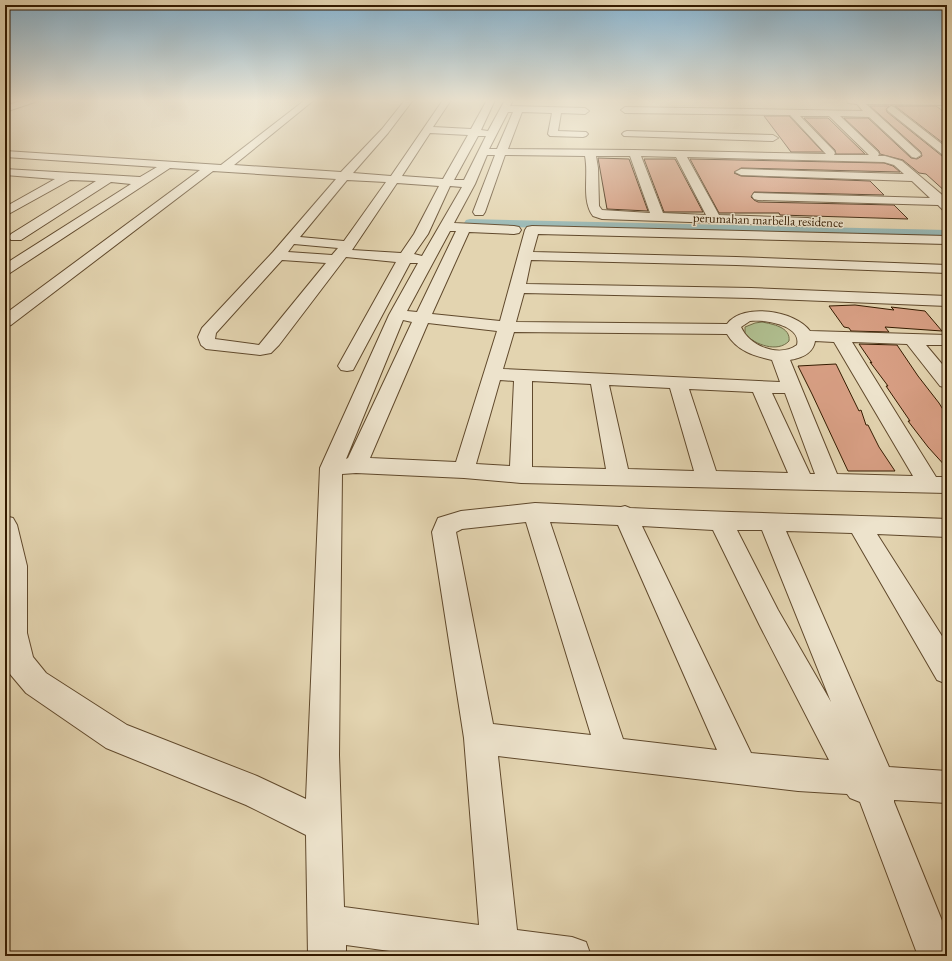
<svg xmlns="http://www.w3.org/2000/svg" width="952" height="961" font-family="'EB Garamond',serif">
  <rect width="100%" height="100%" fill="#e3d4b0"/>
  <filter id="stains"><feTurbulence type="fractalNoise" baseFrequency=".005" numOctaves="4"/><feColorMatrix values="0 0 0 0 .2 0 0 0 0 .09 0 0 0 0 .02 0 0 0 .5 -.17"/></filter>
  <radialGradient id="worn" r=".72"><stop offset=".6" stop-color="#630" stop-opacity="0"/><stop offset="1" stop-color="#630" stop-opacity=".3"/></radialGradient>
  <path fill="#afbd8e" stroke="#726c47" d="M762,322C772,324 791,327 789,341C778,353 755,345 745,334V327L755,323Z"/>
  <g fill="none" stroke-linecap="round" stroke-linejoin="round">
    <polygon fill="#97b7b4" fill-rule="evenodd" points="470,219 947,230 947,238 466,226 464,223 466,220"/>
  </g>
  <g fill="#d89f84" stroke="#341b00">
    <polygon points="870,106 889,106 886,109 887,112 942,156 947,157 947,193 926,174 919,173 903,160 880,154 879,151 844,118 868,118 911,158 917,159 922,156 921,152"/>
    <polygon points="895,106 936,106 947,114 947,146"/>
    <polygon points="764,116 789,116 823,152 791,152"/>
    <polygon points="804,118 828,118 865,154 836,154 835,150"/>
    <polygon points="598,158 629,159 648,211 607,209"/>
    <polygon points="644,159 675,159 703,212 664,212"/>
    <polygon points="690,159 884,163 893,166 900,172 741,168 734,173 741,176 870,181 884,195 754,192 751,197 754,200 758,202 894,205 908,219 780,215 779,213 719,213"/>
    <polygon points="855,305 894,310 891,307 925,311 942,331 885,327 889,332 851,331 849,328 844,327 829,306"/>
    <polygon points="859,344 897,345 918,376 939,403 947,416 947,468 928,447 908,421 910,421 886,386 888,386 870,362 872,363"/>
    <polygon points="836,364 859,411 861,410 866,425 868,425 879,447 895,471 848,471 812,394 798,366"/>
  </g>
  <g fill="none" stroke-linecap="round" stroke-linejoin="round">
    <defs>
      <g id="minor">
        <polygon points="24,100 36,100 35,102 5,112 5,106"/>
        <path d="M305,100H314L234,165L341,172L382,129L405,100H413L388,133L353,173L391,176L443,100H451L433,127L471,129L487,100H495L481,130L488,131L505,100H513L510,106L585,108L589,111L585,114L561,113L558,131L586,132L588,134L586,136L583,137L550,136L548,134L552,113L522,112L508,149L634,150L826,154L790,115L625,113L621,110L625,107L863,111L857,104L848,103L847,101L947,100V105L866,104L920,153L921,155L916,158L912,157L869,117L840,116L878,152L879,154L878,156H885L902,161L947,199V211L943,210L938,205L758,200L754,199L752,196L754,193L930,198L912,181L741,175L735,172L741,169L904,174L894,165L884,162L687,157L719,215L808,218L813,219L814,222L813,225L808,226L602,219L593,216C581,200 589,175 585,156L505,155L485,212L483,215H475L473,212L495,155H487L475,184L454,223L514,226L519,227L521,230L519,233L514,234L469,232L432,314L500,321L525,230L527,227L532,226L947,236V244L538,234L533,252L736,257L947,265V273L736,265L531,260L526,284L751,288L947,296V306L751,298L524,293L516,322L727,324C743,302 796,311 810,331L947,335V345H926L947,370V388L940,386L907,344L852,342L936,477H947V493L521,483L464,478L356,473L342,474L339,755L344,907L479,925L464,738L432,532L438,518L461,511L535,503L621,507L625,506L630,508C736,513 841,515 947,519V537L877,534L947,644V684L937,680L852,533L786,531L889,767L947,771V803L894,800V802L947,933V956H918L860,802L850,798L847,794L798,791L498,756L517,930L572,937L586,942L591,956H426L346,945V956H308L306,835L246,805L106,748L26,693L10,674L5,660V516L13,518L17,525L27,566V633L33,657L46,673L127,725L257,776L306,799L320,468L389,315L418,263H410L353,370L347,371L341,370L338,366L396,262L346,257L279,345L271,353L260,355L206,349L201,345L198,337L202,328L273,252L336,179L213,171L11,325L5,327V314L200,170L170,168L10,273L5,274V264L131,184L111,182L21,240H11L9,237L11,234L96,181L70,180L5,216V207L55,179L5,175V169L140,177L157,167L5,157V151L221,165ZM508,112H513L497,149H489ZM800,116H829L869,155H834L835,153L834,151ZM430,133L468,135L443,179L402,176ZM478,136H486L464,180H454ZM596,156H630L650,213L602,210L599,206L598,168ZM641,156L676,157L706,215L663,213ZM347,180L386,182L344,241L300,237ZM397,183L439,186L414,234L401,253L352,250ZM450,186L462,187L422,256L414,254L428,234ZM450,231H456L417,312L407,311ZM294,244L338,248L332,255L288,252ZM282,260L326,263L259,345L215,339L216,333ZM403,320L412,322L348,458L346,459ZM750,321C764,319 802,325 797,345C779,358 749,346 741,327ZM428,323L497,331L456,462L370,458ZM514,332L727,334C737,351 754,356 772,360L780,382L503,369ZM815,341L834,342L913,476L837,474L790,360C801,358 813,354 815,341ZM500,380L514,381L510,466L476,464ZM532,381L591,384L606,469L532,467ZM609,385L670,388L694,471L628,469ZM689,389L753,392L788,473L716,471ZM772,393H785L815,474H810ZM526,522L591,735L493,724L456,532L462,529ZM550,522L618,525L717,750L623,739ZM642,526L713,530L760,626L829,760L751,753ZM737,530H762L831,702L778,610Z"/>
        <polygon points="891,106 894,107 947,148 947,156 943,155 888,111 887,109"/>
        <polygon points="627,131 773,135 778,138 773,141 624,136 622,134 624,132"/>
      </g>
    </defs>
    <use href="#minor" stroke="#60492c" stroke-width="2"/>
    <use href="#minor" fill="#ede3cc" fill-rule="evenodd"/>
  </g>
  <linearGradient id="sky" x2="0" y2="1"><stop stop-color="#87b5d3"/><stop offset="0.43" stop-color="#f2ecdb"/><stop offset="1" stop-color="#f2ecdb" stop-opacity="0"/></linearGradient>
  <rect width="952" height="234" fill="url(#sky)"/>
  <g text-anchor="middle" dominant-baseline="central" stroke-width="3" stroke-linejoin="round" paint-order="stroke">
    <g font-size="13" fill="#341b00" stroke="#ede3cc">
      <text transform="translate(768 220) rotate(2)">perumahan marbella residence</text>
    </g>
  </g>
  <rect width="952" height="961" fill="none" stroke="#e3d4b0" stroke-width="20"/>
  <rect x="6" y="6" width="940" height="949" fill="none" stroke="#341b00" stroke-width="2"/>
  <rect x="10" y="10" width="932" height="941" fill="none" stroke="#341b00"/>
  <rect width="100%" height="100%" filter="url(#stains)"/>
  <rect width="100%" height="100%" fill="url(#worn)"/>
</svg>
